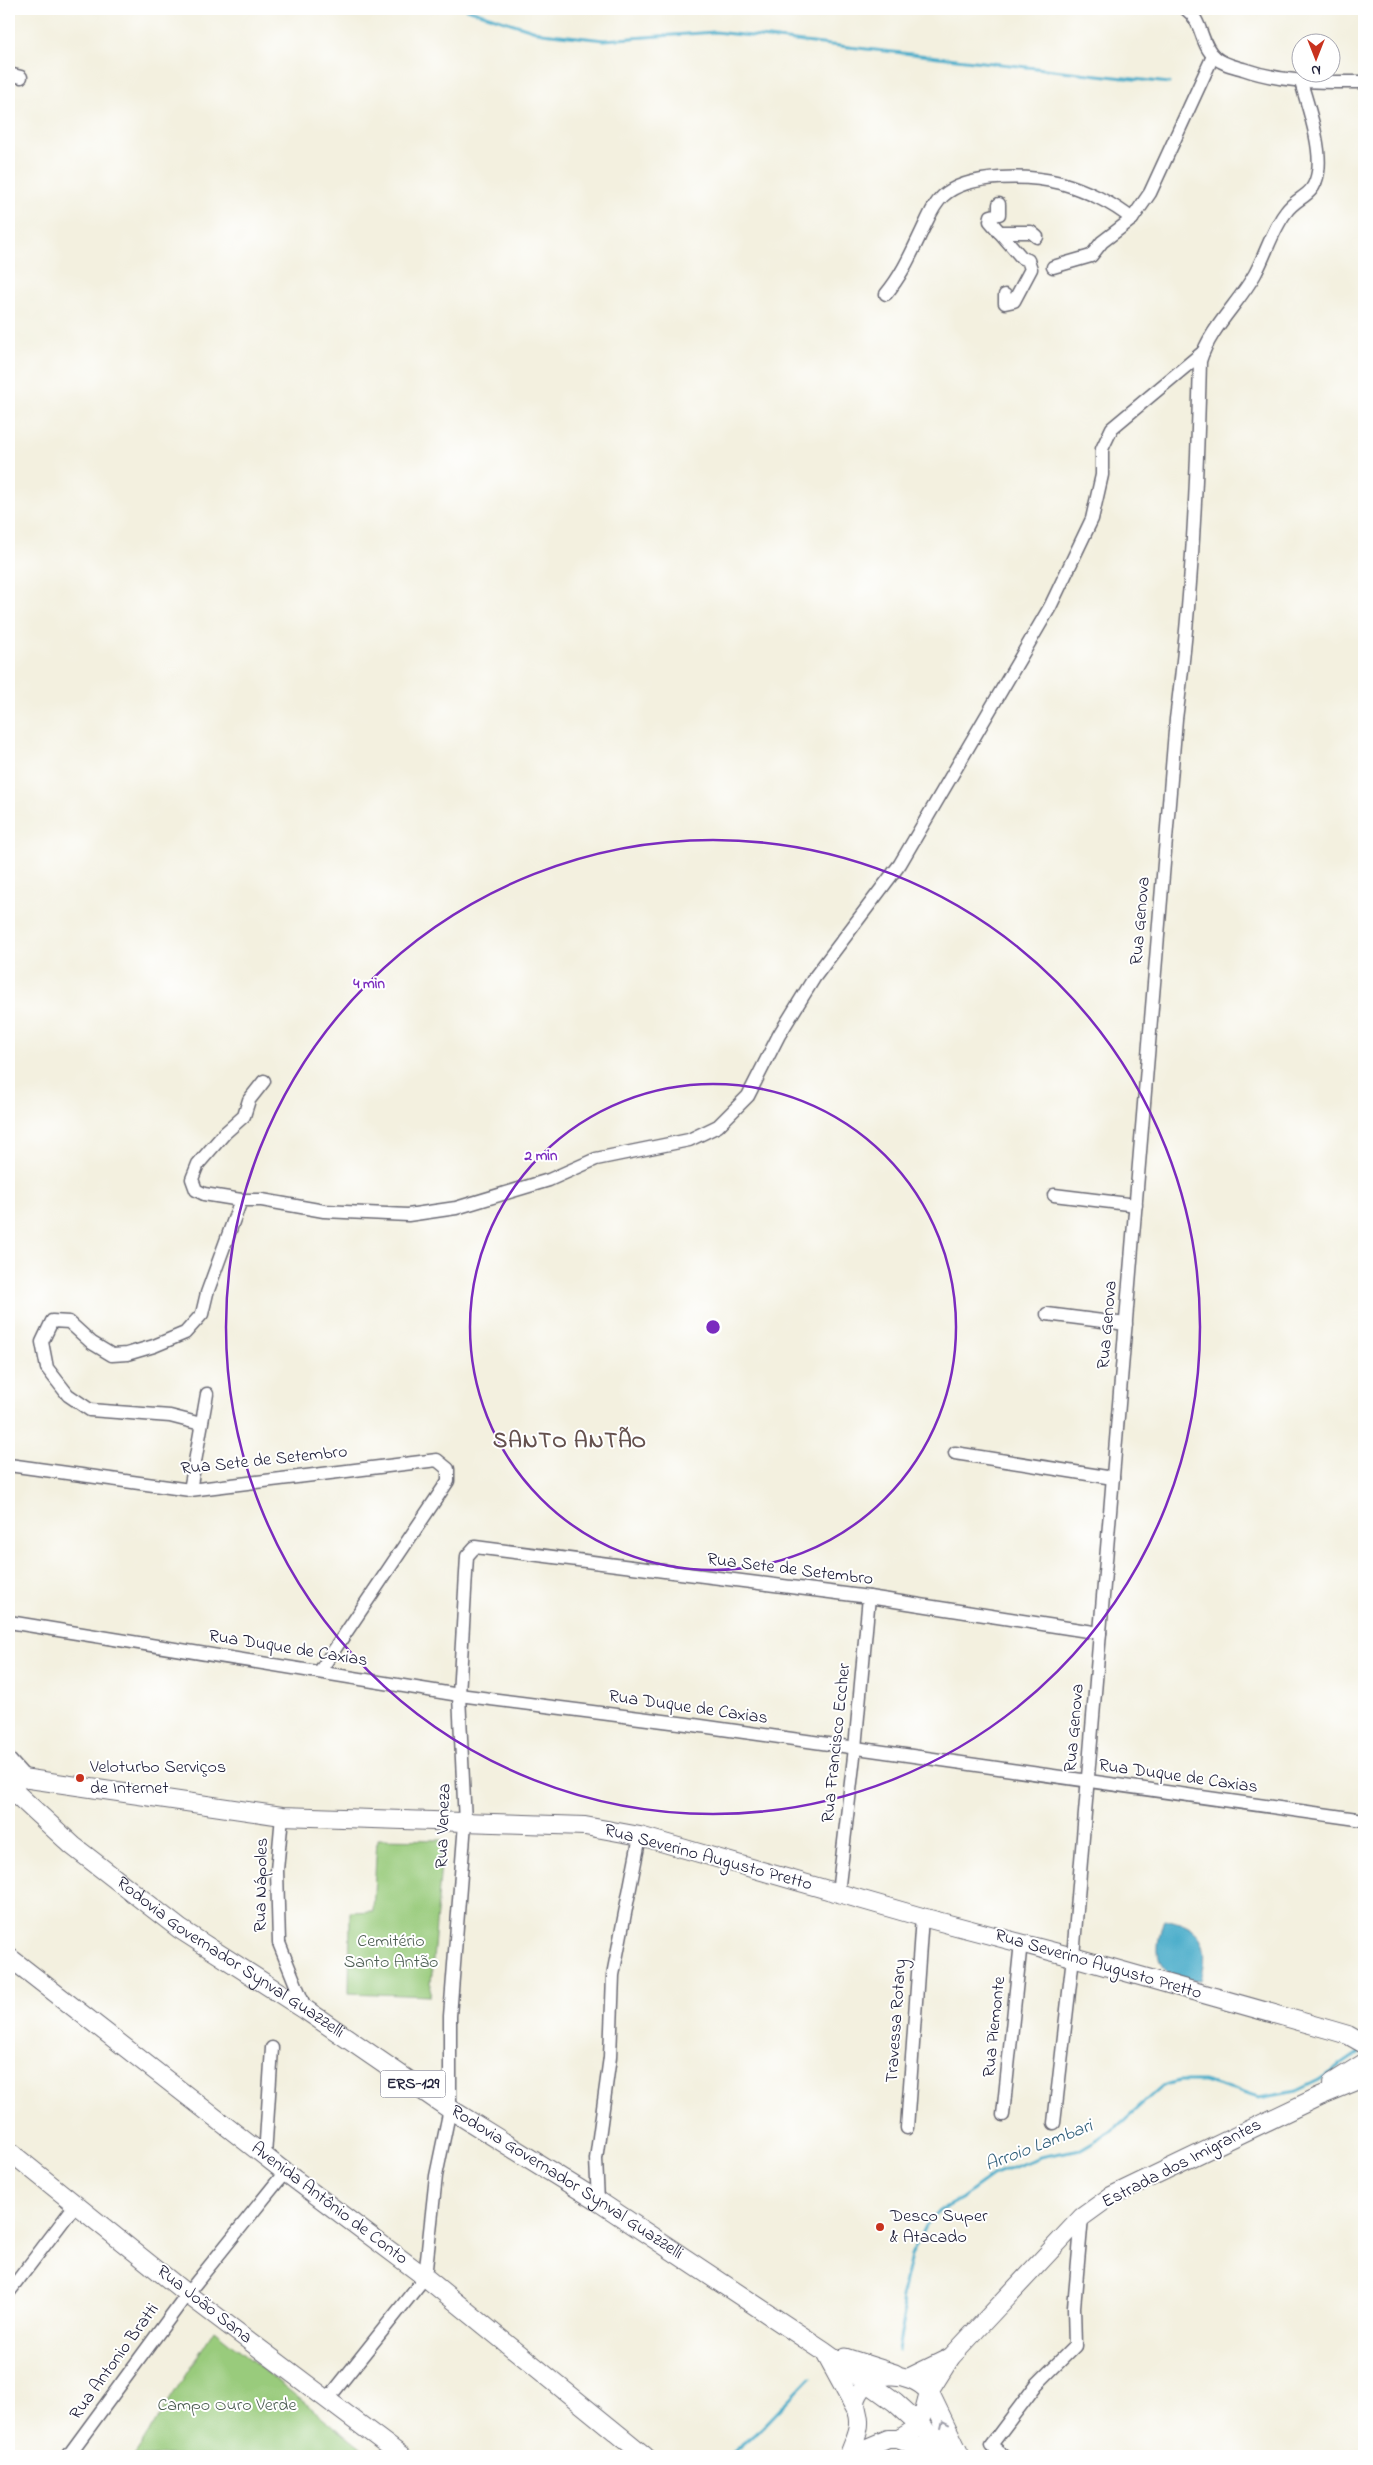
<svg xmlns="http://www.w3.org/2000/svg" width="1373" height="2465" font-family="'Indie Flower',sans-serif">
  <rect width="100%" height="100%" fill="#fff"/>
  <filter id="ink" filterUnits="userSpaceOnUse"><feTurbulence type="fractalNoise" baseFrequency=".02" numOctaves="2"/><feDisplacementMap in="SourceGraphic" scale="10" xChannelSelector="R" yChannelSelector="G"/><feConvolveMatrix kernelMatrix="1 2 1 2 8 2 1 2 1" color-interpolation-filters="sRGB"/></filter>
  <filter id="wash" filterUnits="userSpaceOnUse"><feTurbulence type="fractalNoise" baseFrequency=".0096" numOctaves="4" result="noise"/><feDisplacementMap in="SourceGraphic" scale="20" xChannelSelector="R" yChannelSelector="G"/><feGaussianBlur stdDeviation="1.12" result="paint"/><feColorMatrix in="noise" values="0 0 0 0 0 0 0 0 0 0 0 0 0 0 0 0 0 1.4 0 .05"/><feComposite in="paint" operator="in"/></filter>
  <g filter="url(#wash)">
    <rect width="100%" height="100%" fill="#f3f0df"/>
    <g fill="#99cb7c" stroke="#5e765c">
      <polygon points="377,1839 443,1840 430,1996 349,1993 350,1912 373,1911"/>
      <polygon points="214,2330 371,2456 134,2456"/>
    </g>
    <path fill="#4badca" stroke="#366882" d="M1164,1919C1201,1926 1211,1942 1201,1980C1157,1980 1151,1958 1164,1919Z"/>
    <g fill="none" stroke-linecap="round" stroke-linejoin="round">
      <g stroke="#4badca" stroke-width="3">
        <polyline points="467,9 542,33 604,40 715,32 1169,83"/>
        <polyline points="898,2350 905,2312 901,2298 911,2255 925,2226 940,2210 961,2199 994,2175 1040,2157 1081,2149 1113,2130 1162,2086 1179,2081 1204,2081 1259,2098 1296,2091 1319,2080 1363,2050"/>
        <polyline points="729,2456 762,2428 811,2377"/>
      </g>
    </g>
  </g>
  <g filter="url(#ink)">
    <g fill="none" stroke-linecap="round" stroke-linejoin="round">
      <defs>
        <g id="street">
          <path d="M1186,9C1203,21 1200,45 1215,57C1222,64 1233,66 1243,69C1283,83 1322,82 1364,82"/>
          <polyline points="9,74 21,77"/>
          <polyline points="999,204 999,214 991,216 990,221 1022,258 1028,260 1031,269 1014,301 1005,303 1005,295"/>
          <polyline points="999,232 1031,232 1037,237"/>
          <polyline points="1053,267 1091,256 1102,242 1132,219 1150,193 1213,56"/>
          <path d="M886,294C902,275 911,254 922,231C928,219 933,205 943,196C968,173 1030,175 1061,183C1085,190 1113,203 1132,219"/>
          <polyline points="264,1081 249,1100 244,1116 225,1133 198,1164 192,1179 196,1190 204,1194 241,1200 262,1200 324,1211 408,1215 456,1208 549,1180 596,1159 689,1140 718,1126 748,1096 779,1035 814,978 900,864 1050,607 1092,519 1102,475 1102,449 1112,428 1203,352"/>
          <polyline points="1054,1195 1136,1205"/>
          <polyline points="1047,1314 1126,1324"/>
          <polyline points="201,1424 170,1416 90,1410 68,1395 47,1368 42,1342 52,1321 69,1322 92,1343 112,1355 127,1354 154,1346 185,1333 202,1314 207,1293 241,1200"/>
          <polyline points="955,1453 1113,1478"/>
          <polyline points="9,1465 190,1490 437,1460 448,1469 448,1481 320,1671"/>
          <polyline points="190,1490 207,1394"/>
          <polyline points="9,1622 459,1695 687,1724 1364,1820"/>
          <polyline points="9,1759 26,1778"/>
          <polyline points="282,1816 277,1870 279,1943 306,2010"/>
          <polyline points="838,1893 855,1748 869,1597"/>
          <polyline points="1003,2115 1021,1942"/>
          <path d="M1054,2123L1073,1957L1176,719C1192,600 1197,481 1200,361C1210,328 1239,303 1255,274C1266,254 1272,230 1286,212C1298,195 1314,198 1318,172C1322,146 1308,107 1301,82"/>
          <polyline points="907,2128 922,1917"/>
          <polyline points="265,2156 272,2048"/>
          <polyline points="598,2201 596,2159 610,2057 613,1975 640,1836"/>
          <polyline points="9,2292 76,2204"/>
          <polyline points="328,2399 425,2277 436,2176 450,2109 450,2016 465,1823 459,1695 467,1556 475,1547 869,1597 1100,1633"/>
          <polyline points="68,2456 187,2294 285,2172"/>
          <polyline points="1004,2456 991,2445 1037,2384 1075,2346 1074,2307 1082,2217"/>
        </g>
        <g id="secondary">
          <polyline points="9,1776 282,1816 585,1826 640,1836 922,1917 1073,1957 1331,2030 1348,2035 1364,2044"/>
          <polyline points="9,1957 285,2172 425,2277 645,2456"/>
          <polyline points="1332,2083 1364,2063"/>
          <polyline points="9,2151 187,2294 402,2456"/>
          <polyline points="910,2377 951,2357"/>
          <polyline points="929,2392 951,2357 1082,2217 1111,2196 1320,2096 1364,2078"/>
          <path d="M848,2456L888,2439H899L920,2426L929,2392C910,2370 869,2368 857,2398C854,2407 859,2412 859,2421C860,2431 852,2445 849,2455"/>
        </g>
        <g id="primary">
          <path id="s1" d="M9,1787L73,1846L180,1929L306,2010L450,2109L598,2201L824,2351L895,2402L954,2456"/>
          <polyline points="826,2354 856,2409"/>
          <polyline points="845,2358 895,2374"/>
          <polyline points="929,2392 960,2456"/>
          <polyline points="899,2439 941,2456"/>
        </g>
      </defs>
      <use href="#street" stroke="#6b6a74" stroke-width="15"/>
      <use href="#secondary" stroke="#6b6a74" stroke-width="20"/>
      <use href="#primary" stroke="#6b6a74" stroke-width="21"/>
      <use href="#street" stroke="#fff" stroke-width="12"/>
      <use href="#secondary" stroke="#fff" stroke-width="18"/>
      <use href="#primary" stroke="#fff" stroke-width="19"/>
    </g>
    <defs><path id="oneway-chevron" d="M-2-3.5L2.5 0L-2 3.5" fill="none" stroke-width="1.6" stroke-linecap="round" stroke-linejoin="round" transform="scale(1.25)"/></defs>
    <use stroke="#9c9ca7" href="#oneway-chevron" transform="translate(944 2424) rotate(-115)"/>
  </g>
  <g fill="none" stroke="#7b2cbf" stroke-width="2.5">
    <circle cx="713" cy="1327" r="243"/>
    <circle cx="713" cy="1327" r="487"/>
  </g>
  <g fill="#c8321e" stroke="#fff" stroke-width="2">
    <circle cx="80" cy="1778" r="5"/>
    <circle cx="880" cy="2227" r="5"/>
  </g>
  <g text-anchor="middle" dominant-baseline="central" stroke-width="4" stroke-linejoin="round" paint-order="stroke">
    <rect fill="#fff" stroke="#646476" stroke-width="1" x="380.5" y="2070.5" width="65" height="27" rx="4"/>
    <g font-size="16" font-weight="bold" fill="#22223b">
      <text x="413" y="2084">ERS-129</text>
    </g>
    <g font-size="18" fill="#22223b" stroke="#fff">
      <text transform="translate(1141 921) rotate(-85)">Rua Genova</text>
      <text transform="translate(1108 1325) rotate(-85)">Rua Genova</text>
      <text transform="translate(264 1461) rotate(-6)">Rua Sete de Setembro</text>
      <text transform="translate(790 1570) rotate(7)">Rua Sete de Setembro</text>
      <text transform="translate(288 1649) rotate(9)">Rua Duque de Caxias</text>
      <text transform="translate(688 1708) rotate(8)">Rua Duque de Caxias</text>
      <text transform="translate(1075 1728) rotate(-85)">Rua Genova</text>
      <text transform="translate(837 1743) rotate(-84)">Rua Francisco Eccher</text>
      <text transform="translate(1178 1777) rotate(8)">Rua Duque de Caxias</text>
      <text transform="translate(444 1826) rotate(-88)">Rua Veneza</text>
      <text transform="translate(708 1858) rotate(15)">Rua Severino Augusto Pretto</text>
      <text transform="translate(262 1885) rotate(-89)">Rua Nápoles</text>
      <text stroke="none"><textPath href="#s1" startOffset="280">Rodovia Governador Synval Guazzelli</textPath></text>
      <text transform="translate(1098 1965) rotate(16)">Rua Severino Augusto Pretto</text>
      <text transform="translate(897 2021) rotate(-86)">Travessa Rotary</text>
      <text transform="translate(995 2027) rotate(-84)">Rua Piemonte</text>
      <text transform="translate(1182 2164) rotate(-27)">Estrada dos Imigrantes</text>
      <text stroke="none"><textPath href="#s1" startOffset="685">Rodovia Governador Synval Guazzelli</textPath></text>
      <text transform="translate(329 2204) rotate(37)">Avenida Antônio de Conto</text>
      <text transform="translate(204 2305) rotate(38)">Rua João Sana</text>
      <text transform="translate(115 2362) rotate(-54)">Rua Antonio Bratti</text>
    </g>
    <g font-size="18" fill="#22223b" stroke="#fff" text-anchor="start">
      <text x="90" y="1768">Veloturbo Serviços<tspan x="90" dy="21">de Internet</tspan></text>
      <text x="890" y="2217">Desco Super<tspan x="890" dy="21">&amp; Atacado</tspan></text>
    </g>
    <g font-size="18" fill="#4c5d52" stroke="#fff">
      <text x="391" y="1942">Cemitério<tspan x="391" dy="21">Santo Antão</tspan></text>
      <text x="227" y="2406">Campo Ouro Verde</text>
    </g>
    <g font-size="19" font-style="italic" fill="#34617b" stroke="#fff">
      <text transform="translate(1039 2146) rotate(-21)">Arroio Lambari</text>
    </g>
    <g font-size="22" font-weight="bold" letter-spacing="1" fill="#64514e" stroke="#fff">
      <text x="570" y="1442">SANTO ANTÃO</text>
    </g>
  </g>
  <circle cx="713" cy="1327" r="8" fill="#7b2cbf" stroke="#fff" stroke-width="2.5"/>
  <g font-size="15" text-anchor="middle" font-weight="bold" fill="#7b2cbf" stroke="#fff" stroke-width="4" stroke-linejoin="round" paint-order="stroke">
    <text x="369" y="988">4 min</text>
    <text x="541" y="1160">2 min</text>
  </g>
  <rect width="1373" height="2465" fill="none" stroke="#fff" stroke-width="30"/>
  <g transform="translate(1316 58) rotate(180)"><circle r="24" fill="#ffffff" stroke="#a7a7b1"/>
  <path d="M0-4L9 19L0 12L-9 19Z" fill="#c8321e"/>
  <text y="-8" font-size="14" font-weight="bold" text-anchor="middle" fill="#22223b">N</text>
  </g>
</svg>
